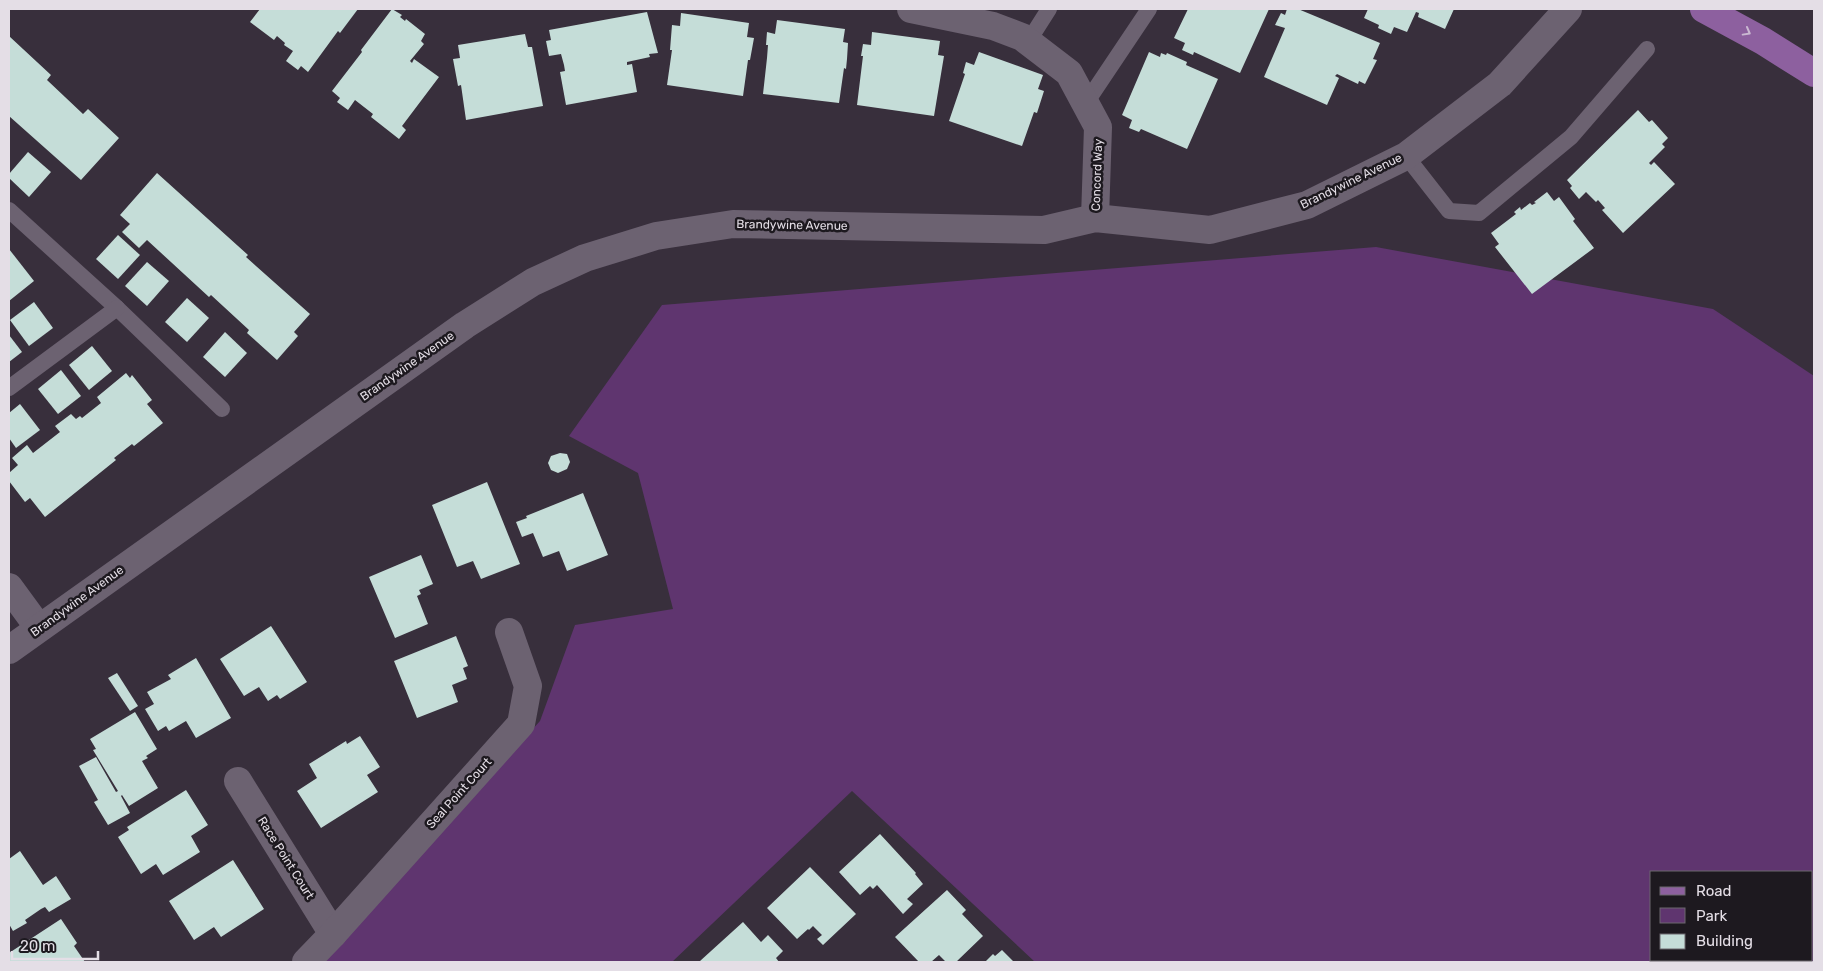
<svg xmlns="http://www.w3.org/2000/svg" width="1823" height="971" font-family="Rubik,sans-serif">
  <rect width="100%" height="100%" fill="#382f3c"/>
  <path fill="#5f356f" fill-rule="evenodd" d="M1376,247L1713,309L1814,376V962H1035L852,791L672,962H323L540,721L575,625L673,609L638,473L569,436L662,305ZM1652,872H1812V960H1652Z"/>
  <g fill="#c5ddd8">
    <polygon points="260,9 358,9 340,33 338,31 308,72 301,66 298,70 286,61 293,51 284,45 285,43 277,36 274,40 250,22"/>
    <polygon points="392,9 402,15 400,17 405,21 406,19 425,34 421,41 424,44 410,61 412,63 414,59 439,77 402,126 406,130 399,139 371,117 373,114 355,100 348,110 337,102 340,98 332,91 362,52 361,50"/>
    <polygon points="1188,9 1269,9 1240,73 1194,52 1193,55 1182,50 1185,43 1174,38"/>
    <polygon points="1287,9 1298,9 1380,43 1373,59 1377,60 1365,84 1359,81 1358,84 1337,74 1335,76 1339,78 1327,105 1264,77 1285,28 1275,25 1281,13 1285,15"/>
    <polygon points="1368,9 1454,9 1445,29 1418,17 1419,13 1416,12 1407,32 1394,27 1391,34 1378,28 1379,25 1364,18"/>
    <polygon points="647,12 658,53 649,54 650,57 627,62 627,65 632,64 637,92 566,105 560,72 565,71 564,65 561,54 549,56 546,41 551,40 549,30"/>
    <polygon points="681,13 749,23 747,37 754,38 750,60 748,60 743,96 667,85 672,50 670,50 672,25 680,26"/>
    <polygon points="777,20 845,29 843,42 848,43 847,59 846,69 844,68 839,103 763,94 767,58 768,45 766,45 767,32 775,34"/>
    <polygon points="872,32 940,41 938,55 944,56 934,116 857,105 863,56 861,56 863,44 871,45"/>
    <polygon points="525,34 528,47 532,47 543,106 466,120 461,85 458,86 453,59 460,58 458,45"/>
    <polygon points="9,36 51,75 47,80 83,114 88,109 119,138 81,180 9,116"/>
    <polygon points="979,52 1043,75 1038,89 1044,91 1037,113 1034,112 1022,146 949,121 965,74 963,73 966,62 974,65"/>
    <polygon points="1149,52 1160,57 1161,53 1166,55 1167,53 1187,62 1186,65 1218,79 1187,149 1141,129 1139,132 1129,128 1132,120 1122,115"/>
    <polygon points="1638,110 1649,122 1652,120 1668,138 1662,144 1665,147 1649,163 1651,165 1654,162 1675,184 1623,233 1602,210 1605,208 1598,200 1596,202 1586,192 1579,199 1570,188 1572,186 1567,180"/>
    <polygon points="28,152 51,172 29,197 9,178 9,174"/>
    <polygon points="157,173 248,255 246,257 310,314 294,332 298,336 277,360 247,333 249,330 211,295 209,297 147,240 139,248 122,232 130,224 120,215"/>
    <polygon points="1547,192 1554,201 1559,197 1575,219 1573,221 1594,248 1532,294 1495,247 1499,244 1491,233 1516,214 1514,212 1520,207 1521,210 1530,203 1532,205 1536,203 1534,202"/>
    <polygon points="118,235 140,255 118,279 96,259"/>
    <polygon points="9,249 34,281 9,301"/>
    <polygon points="147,262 169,281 147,306 125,286"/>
    <polygon points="187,298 209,318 187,342 165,322"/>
    <polygon points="34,302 53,328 29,346 10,320"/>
    <polygon points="225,332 247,353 225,377 203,357"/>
    <polygon points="9,335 22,352 9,362"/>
    <polygon points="92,346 112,371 89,390 69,365"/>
    <polygon points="61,370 81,396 58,414 38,389"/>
    <polygon points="126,373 130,378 132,375 152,400 147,404 163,423 134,446 132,444 114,458 116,460 45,517 30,498 25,502 9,481 9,473 18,465 12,458 27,445 33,453 60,432 55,426 71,414 76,419 80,416 82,418 101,403 97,397"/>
    <polygon points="20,404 40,430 16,448 9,438 9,413"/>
    <polygon points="560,453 567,454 570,462 567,469 558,473 551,470 548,463 551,456"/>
    <polygon points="487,482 520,564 481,579 473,561 457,567 432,505"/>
    <polygon points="583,493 608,555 567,571 559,551 543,557 533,533 522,537 516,522 527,518 526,516"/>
    <polygon points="421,555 433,584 419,590 421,594 417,596 428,624 395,638 369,577"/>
    <polygon points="271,626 307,682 280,699 277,695 268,701 259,687 244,696 220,659"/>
    <polygon points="456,636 468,666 463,668 467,679 452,685 458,702 417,718 394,661"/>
    <polygon points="196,658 231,718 196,738 186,721 169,731 166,726 158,731 145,709 154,704 147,692 171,679 168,675"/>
    <polygon points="117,673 138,706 130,711 108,678"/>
    <polygon points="135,712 157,749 146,756 148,758 142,761 158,788 129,806 122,795 121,796 130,813 108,825 94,802 98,800 79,766 96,757 116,792 118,791 93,750 96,749 90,739"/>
    <polygon points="360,736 380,767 367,775 378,792 321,828 297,791 317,778 309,764 346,741 347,744"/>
    <polygon points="186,790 208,825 191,836 200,852 163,875 156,864 141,874 118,837 129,830 127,827"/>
    <polygon points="880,834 916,873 915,874 923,884 907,899 913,904 903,914 877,885 873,889 870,886 860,895 839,872"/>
    <polygon points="20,851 43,885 56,876 71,899 49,912 45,907 41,909 25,920 27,923 13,931 9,924 9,859"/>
    <polygon points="233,860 264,909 221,937 214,927 194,940 169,901"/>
    <polygon points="810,867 856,914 823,945 817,939 822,935 813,926 809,930 808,929 797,939 767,908"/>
    <polygon points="947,890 966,910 962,914 983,936 956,962 946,962 939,955 931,962 919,962 895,937"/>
    <polygon points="61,919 77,943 74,946 85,962 9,962 9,953"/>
    <polygon points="743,922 761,942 768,935 783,951 776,958 779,962 701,962 700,961"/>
    <polygon points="1002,950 1014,962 985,962 993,954 995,956"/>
  </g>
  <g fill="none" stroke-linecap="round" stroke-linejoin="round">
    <g stroke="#6c6271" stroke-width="16">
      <polyline points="1028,42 1049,9"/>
      <polyline points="1086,103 1149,9"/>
      <polyline points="1406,156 1449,211 1479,213 1571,137 1647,49"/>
      <polyline points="9,210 117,308 222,409"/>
      <polyline points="9,388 117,308"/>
    </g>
    <g stroke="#6c6271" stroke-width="28">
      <polyline points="911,9 993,26 1022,37 1069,73 1098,127 1095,218"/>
      <polyline points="9,587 39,628"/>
      <polyline points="238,781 333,934"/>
      <polyline points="306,962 333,934 521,724 528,686 509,632"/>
    </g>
    <polyline stroke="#6c6271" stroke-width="28" points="9,650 465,325 533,282 585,258 656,236 733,224 1044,230 1095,218 1210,230 1307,205 1406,156 1500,84 1568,9"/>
    <polyline stroke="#8d609f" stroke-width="28" points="1704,9 1763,41 1814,73"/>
  </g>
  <defs><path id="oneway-chevron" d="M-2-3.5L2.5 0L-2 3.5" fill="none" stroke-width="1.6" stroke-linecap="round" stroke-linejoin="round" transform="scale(1.25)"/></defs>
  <use stroke="#cab8d1" href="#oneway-chevron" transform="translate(1747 32) rotate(29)"/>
  <g text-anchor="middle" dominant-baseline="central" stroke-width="5" stroke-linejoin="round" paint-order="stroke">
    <g font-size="12" fill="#e4dee6" stroke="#1d191f">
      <text transform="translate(1097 175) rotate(-88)">Concord Way</text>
      <text transform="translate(1351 181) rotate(-26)">Brandywine Avenue</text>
      <text transform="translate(792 225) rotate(1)">Brandywine Avenue</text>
      <text transform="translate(407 366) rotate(-35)">Brandywine Avenue</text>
      <text transform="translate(77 601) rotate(-36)">Brandywine Avenue</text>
      <text transform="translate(459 793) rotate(-48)">Seal Point Court</text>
      <text transform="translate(286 858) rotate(58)">Race Point Court</text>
    </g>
  </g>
  <rect width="1823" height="971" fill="none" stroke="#e4dee6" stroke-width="20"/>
  <rect x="1650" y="871" width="162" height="90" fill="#1d191f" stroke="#6d686f"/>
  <rect x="1660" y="887" width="25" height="8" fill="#8d609f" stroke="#6d686f"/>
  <text x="1696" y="896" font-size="15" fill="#e4dee6">Road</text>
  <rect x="1660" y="908" width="25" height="15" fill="#5f356f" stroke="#6d686f"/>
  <text x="1696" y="921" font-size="15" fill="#e4dee6">Park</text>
  <rect x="1660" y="934" width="25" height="15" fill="#c5ddd8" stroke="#6d686f"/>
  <text x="1696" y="946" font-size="15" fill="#e4dee6">Building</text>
  <path d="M12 951v8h86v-8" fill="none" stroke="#e4dee6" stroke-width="2.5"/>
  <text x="20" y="951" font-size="15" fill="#e4dee6" stroke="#1d191f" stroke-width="4" paint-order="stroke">20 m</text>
</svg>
